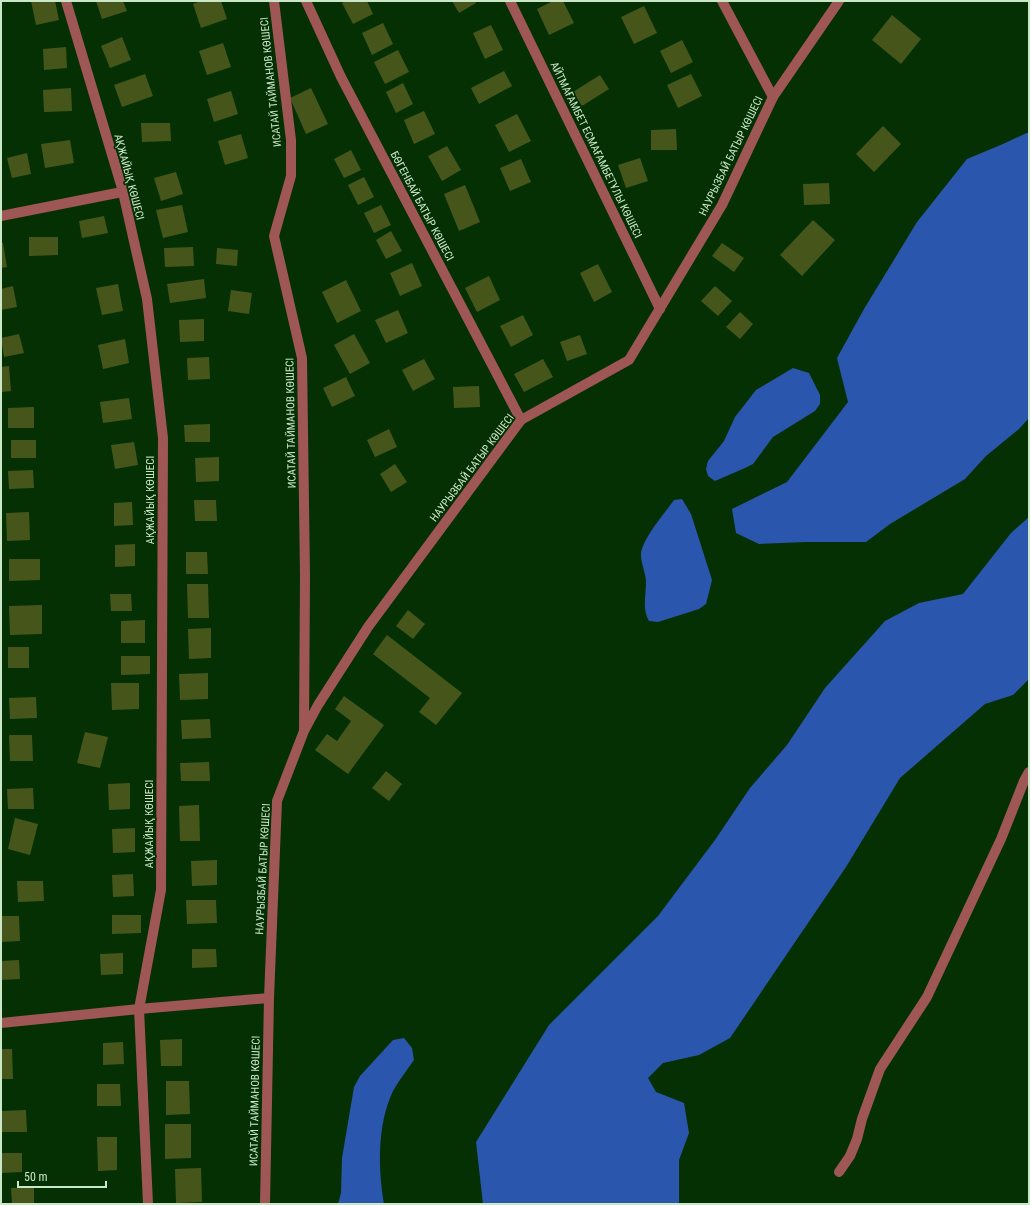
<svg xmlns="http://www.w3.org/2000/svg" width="1030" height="1205" font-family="'Roboto Condensed',sans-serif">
  <rect width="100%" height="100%" fill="#053004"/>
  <g fill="#2b56ae">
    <polygon points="1029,132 1029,418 1019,429 986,456 965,479 890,524 866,542 806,542 759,544 736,533 732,509 787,482 848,402 837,358 864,309 917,222 967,159 1003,144"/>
    <polygon points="793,368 809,373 820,395 820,404 815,411 773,437 753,464 745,468 715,481 708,476 706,469 708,461 724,441 735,417 756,390"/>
    <path d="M682,499L691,514L712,580L706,604L699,609L658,622L649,621C642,609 646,596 646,582C646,573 641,564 641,555C641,540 665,513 674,500Z"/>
    <polygon points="1029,517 1029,679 1013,695 985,704 900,778 846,867 730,1038 699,1055 663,1063 648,1078 656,1092 684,1103 689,1133 679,1160 679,1204 483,1204 476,1142 549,1025 658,916 715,840 750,788 787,745 825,688 885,621 919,603 963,594 1011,533"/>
    <path d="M404,1038L412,1048L414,1060C407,1070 399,1080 393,1091C377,1125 378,1168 384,1204H338L341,1193L342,1158L354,1087L360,1076L393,1040Z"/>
  </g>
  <g fill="#46561b">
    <polygon points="31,1 55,1 59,20 36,25"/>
    <polygon points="96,1 123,1 127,11 102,19"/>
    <polygon points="201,1 221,1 227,19 201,28 193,4"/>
    <polygon points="346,1 367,1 373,14 353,24 342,3"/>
    <polygon points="452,1 475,1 476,3 459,13"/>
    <polygon points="553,1 563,1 574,23 549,35 537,9"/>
    <polygon points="644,6 657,33 634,44 621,17"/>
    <polygon points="892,15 921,39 901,64 872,40"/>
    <polygon points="383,23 393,44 372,55 362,33"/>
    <polygon points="491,25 503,50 485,59 473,33"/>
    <polygon points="122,37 131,60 110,68 101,46"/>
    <polygon points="682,40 693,62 671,73 660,51"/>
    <polygon points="223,43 231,67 207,75 199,51"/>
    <polygon points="66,47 67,68 44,70 43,49"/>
    <polygon points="398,50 409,72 385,84 374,62"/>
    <polygon points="504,71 512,86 479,104 471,88"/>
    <polygon points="145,74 153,96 122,107 114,85"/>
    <polygon points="691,74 702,96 678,108 667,85"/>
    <polygon points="600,75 609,89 582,106 573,92"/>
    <polygon points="403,83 413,104 396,113 386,92"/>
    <polygon points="71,88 72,111 44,112 43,90"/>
    <polygon points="311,88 328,124 306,134 290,98"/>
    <polygon points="231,91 238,114 214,122 207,99"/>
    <polygon points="424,111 435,134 414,144 404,120"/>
    <polygon points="517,114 531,141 509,152 495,125"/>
    <polygon points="141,123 170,123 171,141 142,142"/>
    <polygon points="883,126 901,144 874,172 856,154"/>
    <polygon points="676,129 677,150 651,150 651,130"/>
    <polygon points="241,134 248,158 225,165 218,141"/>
    <polygon points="70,140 74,163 45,168 41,144"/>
    <polygon points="447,146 461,170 442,181 428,156"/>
    <polygon points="351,150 361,170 344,178 334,159"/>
    <polygon points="27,153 31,174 12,178 7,158"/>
    <polygon points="640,158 648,181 626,188 618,165"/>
    <polygon points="521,159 531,182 510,191 500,168"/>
    <polygon points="176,172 183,194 161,201 154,178"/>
    <polygon points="364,177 374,197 358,205 348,185"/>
    <polygon points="829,183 830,204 804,205 803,184"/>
    <polygon points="465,185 480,222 459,231 444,194"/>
    <polygon points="182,205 188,232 163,238 156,210"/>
    <polygon points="381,205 391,225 374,233 364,213"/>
    <polygon points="104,216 108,233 82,238 79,221"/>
    <polygon points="813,220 835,240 802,276 780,255"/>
    <polygon points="391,231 402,251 386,259 376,240"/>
    <polygon points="29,237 58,237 58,255 29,256"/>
    <polygon points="1,243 3,243 7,267 1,268"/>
    <polygon points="722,243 744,258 734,272 712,256"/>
    <polygon points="193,247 194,266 165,267 164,248"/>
    <polygon points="217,248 238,250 237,266 216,264"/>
    <polygon points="412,263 422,286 400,296 390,273"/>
    <polygon points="598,264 612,292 594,302 580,273"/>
    <polygon points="489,276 500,300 477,312 465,288"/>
    <polygon points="204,279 206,298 170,303 167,284"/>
    <polygon points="346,280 361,311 337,323 322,292"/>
    <polygon points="118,284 123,311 102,315 96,288"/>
    <polygon points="13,286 17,307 1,310 1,289"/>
    <polygon points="715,286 732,301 718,316 701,301"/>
    <polygon points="231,290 252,293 249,314 228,311"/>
    <polygon points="398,310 408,333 386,343 375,320"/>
    <polygon points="740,312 753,324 740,339 726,327"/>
    <polygon points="523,315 533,335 511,347 500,326"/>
    <polygon points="204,319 204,341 180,342 179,320"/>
    <polygon points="19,334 24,353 4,357 1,338"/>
    <polygon points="354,334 370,363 350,374 334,345"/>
    <polygon points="580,335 587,354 567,361 560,342"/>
    <polygon points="125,339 129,363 103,369 98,345"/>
    <polygon points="209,357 210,379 188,380 187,358"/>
    <polygon points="424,359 435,379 413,391 402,370"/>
    <polygon points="543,359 553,377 524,392 514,374"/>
    <polygon points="9,366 11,391 1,392 1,367"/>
    <polygon points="346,377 355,396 332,407 323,388"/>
    <polygon points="479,386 480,407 454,408 453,387"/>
    <polygon points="129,398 132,419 103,423 100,402"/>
    <polygon points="34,407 34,428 8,428 8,408"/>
    <polygon points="210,424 210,442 185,442 184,425"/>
    <polygon points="389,429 397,447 375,457 367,440"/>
    <rect x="11" y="440" width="25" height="18"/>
    <polygon points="134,442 138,465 115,469 111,445"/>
    <polygon points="219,457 219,481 196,482 195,458"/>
    <polygon points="395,464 407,482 391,492 380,474"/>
    <polygon points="33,470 34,488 9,489 8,471"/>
    <polygon points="194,500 216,500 217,521 195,521"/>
    <polygon points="132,502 133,525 114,526 114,503"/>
    <polygon points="29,512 30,540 7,541 6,513"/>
    <polygon points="135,544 135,566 115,567 115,545"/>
    <polygon points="186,552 207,552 208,574 186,574"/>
    <polygon points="9,559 40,559 40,580 9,581"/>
    <polygon points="187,584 208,584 209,618 188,618"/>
    <polygon points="110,594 131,594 132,611 111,611"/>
    <polygon points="42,605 42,634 10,635 9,606"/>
    <polygon points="408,610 425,624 413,639 396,626"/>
    <polygon points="145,620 145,643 121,643 121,621"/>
    <polygon points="211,628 211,658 189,659 188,629"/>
    <polygon points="387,635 462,693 436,725 419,712 430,698 373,654"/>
    <rect x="8" y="647" width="21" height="21"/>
    <polygon points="121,656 150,656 150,674 121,675"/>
    <polygon points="208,673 208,699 180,700 179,674"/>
    <polygon points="111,683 139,683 139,709 112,710"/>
    <polygon points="344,696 384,725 348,774 315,750 327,734 337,741 351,721 335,709"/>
    <polygon points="36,697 37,718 10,719 9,698"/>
    <polygon points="210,719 211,738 182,739 181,720"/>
    <polygon points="85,732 108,737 100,768 77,763"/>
    <polygon points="9,735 32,735 33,761 10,761"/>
    <polygon points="209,762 210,781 181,781 180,763"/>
    <polygon points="386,771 402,784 389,801 372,788"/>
    <polygon points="130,783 130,809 109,810 108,784"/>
    <polygon points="33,788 34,809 8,809 7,789"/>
    <polygon points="199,805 200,841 180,841 179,806"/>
    <polygon points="15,818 38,824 30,855 8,849"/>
    <polygon points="135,828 135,852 113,853 112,829"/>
    <polygon points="217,860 217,885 192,886 191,861"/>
    <polygon points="133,874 134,896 113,897 112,875"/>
    <polygon points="17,881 43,881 44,901 18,902"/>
    <polygon points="186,900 216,900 217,923 187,924"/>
    <polygon points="112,915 141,915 141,933 112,934"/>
    <polygon points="1,916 19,916 20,941 1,942"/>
    <polygon points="192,949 216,949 217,967 192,968"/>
    <polygon points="123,953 123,974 101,975 100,954"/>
    <polygon points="19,960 20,979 1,980 1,961"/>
    <polygon points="182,1039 182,1066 161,1066 160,1040"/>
    <polygon points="123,1042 124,1064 103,1065 103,1043"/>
    <polygon points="1,1049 12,1049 13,1079 1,1079"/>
    <polygon points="166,1081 189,1081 190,1114 166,1115"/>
    <polygon points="97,1084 120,1084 121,1106 97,1106"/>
    <polygon points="26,1110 27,1132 1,1132 1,1111"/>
    <polygon points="165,1124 191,1124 191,1158 165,1159"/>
    <polygon points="97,1137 117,1137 117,1170 98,1171"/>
    <polygon points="1,1153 22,1153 22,1172 1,1173"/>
    <polygon points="201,1168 202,1202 176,1203 175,1169"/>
    <polygon points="34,1187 34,1204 12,1204 11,1188"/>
  </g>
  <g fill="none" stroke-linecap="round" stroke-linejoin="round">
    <g stroke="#9e5755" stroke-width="10">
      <polyline points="66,1 122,188 147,299 163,438 161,890 139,1009 148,1204"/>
      <polyline points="274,1 291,140 291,176 274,236 302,358 305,576 304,729"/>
      <polyline points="306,1 341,77 521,420"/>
      <polyline points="510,1 660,309"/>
      <polyline points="722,1 773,97"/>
      <polyline points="1,216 122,192"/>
      <polyline points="1,1023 139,1009 269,998"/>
      <polyline points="839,1172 850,1156 857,1139 862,1119 880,1069 927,997 1001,839 1024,781 1029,772"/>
      <polyline points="265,1204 269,998 277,801 304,731 318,705 368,627 521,420 629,360 722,205 773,97 839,1"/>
    </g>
  </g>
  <g text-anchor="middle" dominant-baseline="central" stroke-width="3.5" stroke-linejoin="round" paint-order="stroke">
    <g font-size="11" fill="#cae7c7" stroke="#053004">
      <text transform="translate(271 82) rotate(-96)">ИСАТАЙ ТАЙМАНОВ КӨШЕСІ</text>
      <text transform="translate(596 150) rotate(64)">АЙТМАҒАМБЕТ ЕСМАҒАМБЕТҰЛЫ КӨШЕСІ</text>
      <text transform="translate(731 156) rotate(-64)">НАУРЫЗБАЙ БАТЫР КӨШЕСІ</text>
      <text transform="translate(129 177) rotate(75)">АҚЖАЙЫҚ КӨШЕСІ</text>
      <text transform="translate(422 206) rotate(62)">БӨГЕНБАЙ БАТЫР КӨШЕСІ</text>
      <text transform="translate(291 423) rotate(-91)">ИСАТАЙ ТАЙМАНОВ КӨШЕСІ</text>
      <text transform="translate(472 468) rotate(-53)">НАУРЫЗБАЙ БАТЫР КӨШЕСІ</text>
      <text transform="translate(150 500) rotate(-90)">АҚЖАЙЫҚ КӨШЕСІ</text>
      <text transform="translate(149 824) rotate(-90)">АҚЖАЙЫҚ КӨШЕСІ</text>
      <text transform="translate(263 869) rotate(-87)">НАУРЫЗБАЙ БАТЫР КӨШЕСІ</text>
      <text transform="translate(255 1101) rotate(-89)">ИСАТАЙ ТАЙМАНОВ КӨШЕСІ</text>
    </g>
  </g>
  <rect width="1030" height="1205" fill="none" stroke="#cae7c7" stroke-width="4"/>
  <path d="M18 1181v6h88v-6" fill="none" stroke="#cae7c7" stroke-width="2"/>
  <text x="24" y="1181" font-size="12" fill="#cae7c7" stroke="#053004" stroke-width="3" paint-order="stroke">50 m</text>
</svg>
